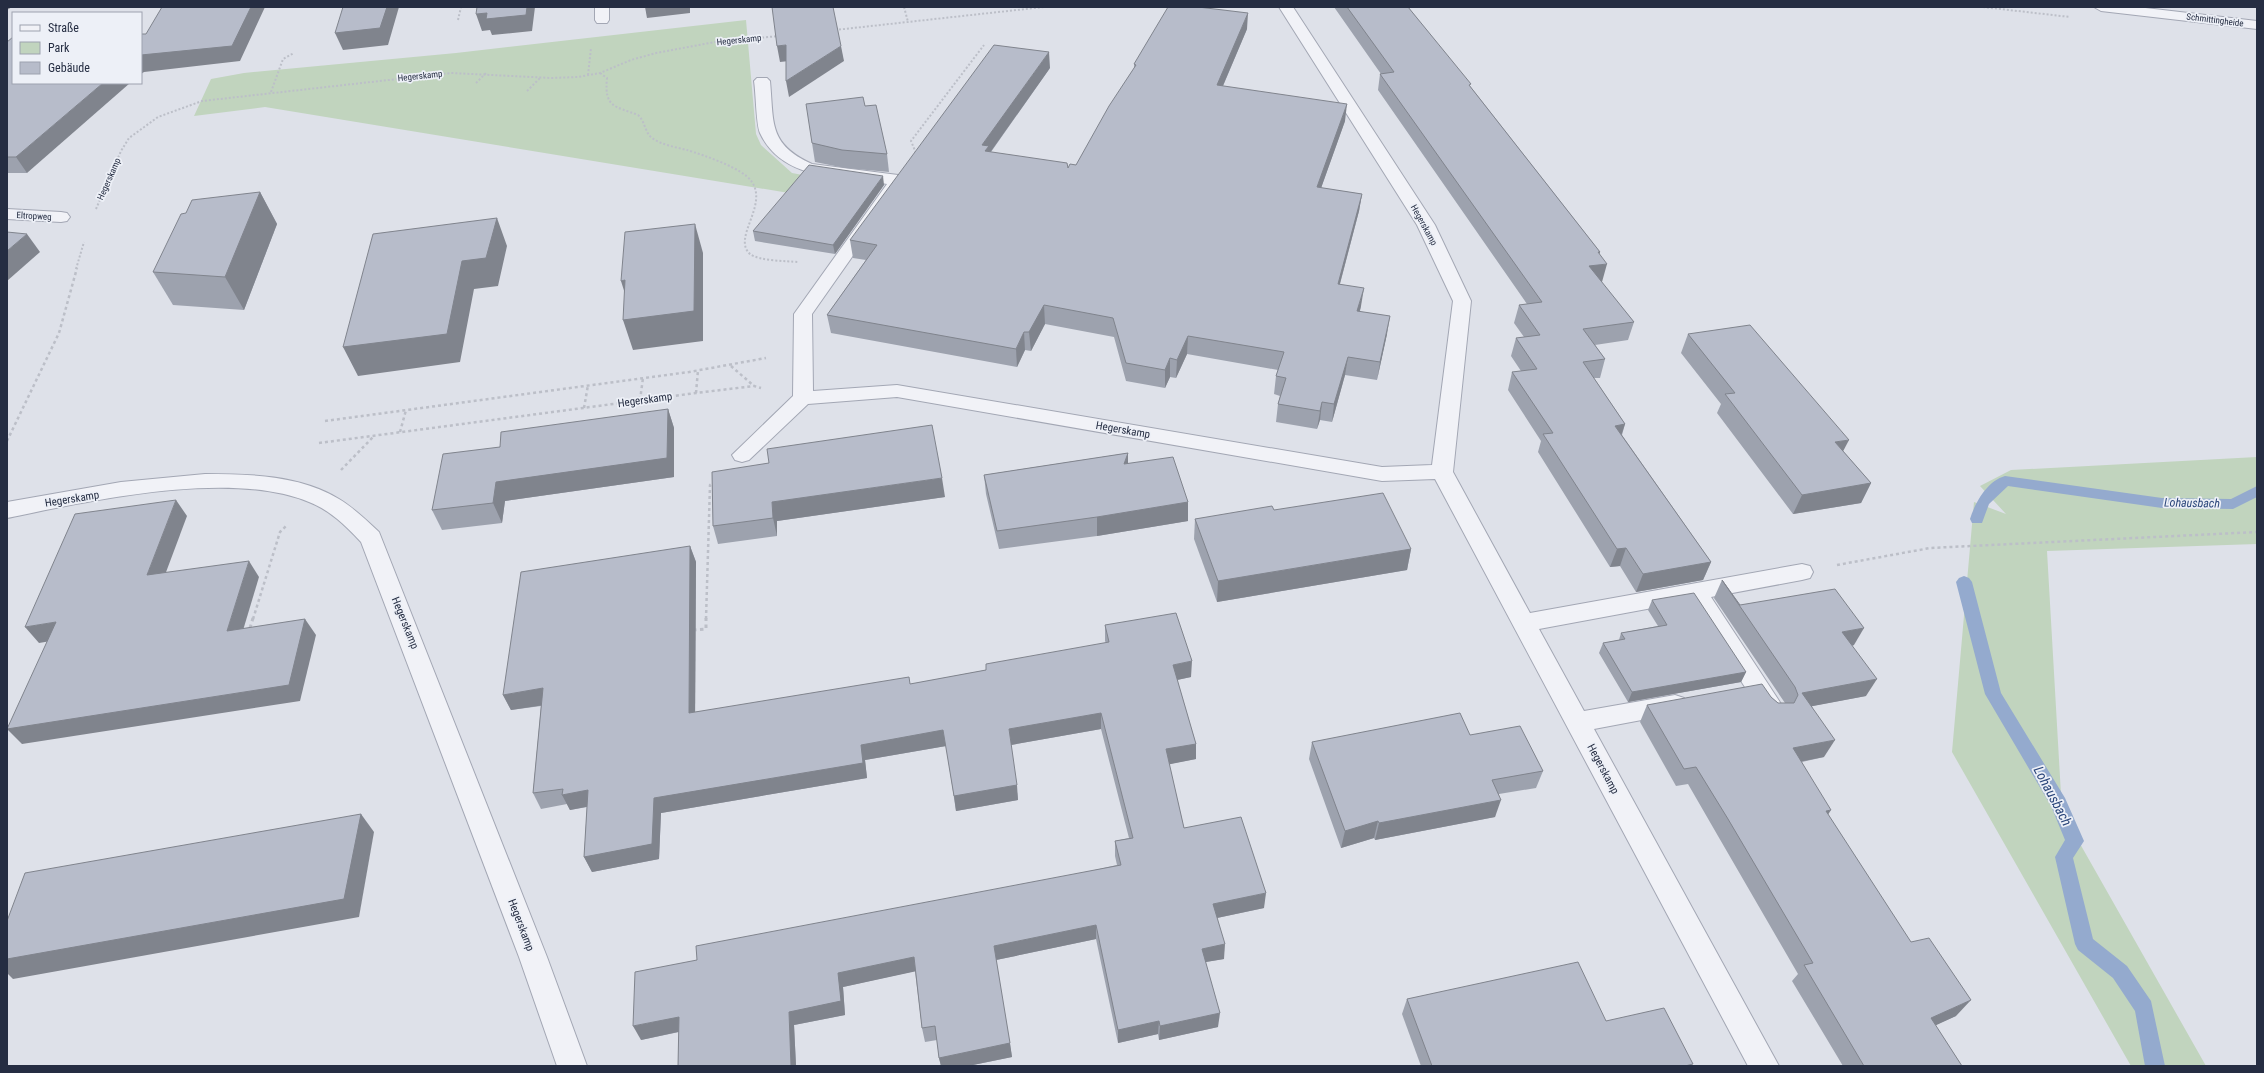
<svg xmlns="http://www.w3.org/2000/svg" width="2264" height="1073" font-family="'Roboto Condensed',sans-serif">
  <rect width="100%" height="100%" fill="#dee1e9"/>
  <g fill="#c1d4be">
    <polygon points="746,20 756,134 761,145 792,173 808,176 795,194 265,107 194,116 211,79 244,73 456,53"/>
    <polygon points="2257,457 2257,544 2047,551 2062,812 2206,1066 2131,1066 1952,752 1974,502 2006,514 1980,486 2011,470"/>
  </g>
  <g fill="none" stroke-linecap="round" stroke-linejoin="round">
    <g fill="#94aace" fill-rule="evenodd">
      <path d="M2005,476L2162,498L2231,499L2257,486V497L2233,509L2162,508L2008,486L1989,504L1982,523H1972L1970,519C1975,503 1987,481 2005,476Z"/>
      <polygon points="1964,576 1969,578 1972,582 2001,693 2065,798 2084,841 2073,858 2093,939 2127,966 2151,1001 2165,1066 2145,1066 2135,1011 2113,978 2078,950 2075,944 2055,857 2065,840 2051,806 1985,694 1956,582 1959,578"/>
    </g>
    <defs>
      <g id="minor">
        <polygon points="595,7 609,7 609,20 607,23 597,23 595,20"/>
        <path d="M1279,7H1293L1435,225L1471,301L1453,472L1530,613L1802,564L1810,566L1813,572L1810,578L1802,580L1711,597L1785,710L1782,717L1773,720L1764,717L1690,601L1539,629L1584,711L1675,695L1684,698L1687,705L1684,712L1594,729L1779,1066H1748L1435,479L1382,481L897,397L808,404L749,460L742,462L735,460L732,455L793,396L794,314L887,184C842,177 782,181 760,133C756,124 756,93 754,81L757,78H767L770,81C774,123 768,144 812,164L898,175L904,176L906,180L812,314L813,391L897,385L1382,467L1432,465L1453,301L1417,225Z"/>
        <polygon points="2094,7 2137,7 2257,21 2257,29 2101,11"/>
        <polygon points="7,209 61,212 67,213 70,217 67,221 61,222 7,219"/>
        <path d="M205,474C249,474 300,475 339,499C354,508 366,520 379,532L547,957L587,1066H557L519,957L361,542C346,526 330,510 309,502C228,469 91,501 7,518V502L121,482Z"/>
      </g>
    </defs>
    <use href="#minor" stroke="#a3a7b4" stroke-width="2"/>
    <g stroke="#bcbfc8" stroke-width="2" stroke-dasharray="2 2" stroke-linecap="butt">
      <polyline points="904,7 908,22"/>
      <polyline points="1983,7 2070,17"/>
      <polyline points="458,20 461,7"/>
      <polyline points="835,30 1044,7"/>
      <path d="M600,73L607,78C604,108 615,106 638,115C645,121 645,133 652,138C662,145 675,147 687,150C703,155 743,168 752,182C768,206 732,238 750,254C759,261 787,261 798,262"/>
      <polyline points="588,75 591,48"/>
      <polyline points="476,83 486,73"/>
      <polyline points="527,91 541,77"/>
      <polyline points="271,92 283,59 294,53"/>
      <polyline points="916,153 911,141 984,45"/>
      <polyline points="96,209 121,151 129,138 158,117 202,101 451,73 551,78 578,77 600,73 631,60 656,53 715,42 779,36"/>
      <polyline points="76,269 84,242"/>
    </g>
    <g stroke="#bcbfc8" stroke-width="2.5" stroke-dasharray="3 3" stroke-linecap="butt">
      <polyline points="731,366 754,386"/>
      <polyline points="696,393 698,370"/>
      <polyline points="640,400 643,378"/>
      <polyline points="584,408 588,385"/>
      <polyline points="325,421 689,372 766,358"/>
      <polyline points="400,432 406,410"/>
      <polyline points="7,441 59,333 77,268"/>
      <polyline points="319,443 696,393 754,386 761,388"/>
      <polyline points="341,470 374,436"/>
      <polyline points="1837,565 1930,548 2257,532"/>
      <polyline points="253,619 280,532 287,525"/>
      <polyline points="706,619 710,485 714,482"/>
    </g>
    <g stroke="#bcbfc8" stroke-width="3" stroke-dasharray="3.5 3.5" stroke-linecap="butt">
      <polyline points="250,628 253,618"/>
      <polyline points="693,630 706,629 706,618"/>
    </g>
    <use href="#minor" fill="#f1f2f7" fill-rule="evenodd"/>
  </g>
  <g fill="#9da2ae">
    <polygon points="1334,7 1408,7 1600,252 1599,254 1602,282 1601,282 1634,322 1628,340 1595,345 1605,359 1600,378 1594,378 1625,424 1622,435 1711,562 1703,580 1636,592 1620,566 1610,567 1538,452 1541,441 1508,390 1512,372 1521,371 1511,356 1516,338 1524,337 1514,323 1519,305 1527,304 1378,90 1380,74 1381,74"/>
    <polygon points="1247,29 1223,86 1345,121 1321,188 1362,194 1359,211 1340,284 1361,306 1360,311 1387,334 1377,380 1345,375 1332,422 1320,420 1317,429 1276,422 1278,404 1280,396 1274,394 1276,376 1278,370 1187,354 1176,378 1170,377 1165,388 1126,381 1114,337 1045,324 1031,351 1025,350 1017,367 831,333 827,315 866,260 853,258 850,240 1050,68 991,152 1068,168 1076,165 1134,69 1134,64"/>
    <polygon points="7,42 27,173 7,173"/>
    <polygon points="865,106 887,154 889,172 845,168 815,162 812,143"/>
    <polygon points="884,185 835,254 755,241 753,231"/>
    <polygon points="260,192 277,224 244,310 173,305 153,272 186,213"/>
    <polygon points="1688,334 1843,451 1871,483 1861,503 1793,514 1717,413 1721,404 1681,353"/>
    <polygon points="668,409 674,428 674,477 505,501 502,523 442,530 432,510 500,447"/>
    <polygon points="1128,453 1128,463 1188,502 1188,521 1097,536 999,549 986,494 984,475"/>
    <polygon points="712,472 945,497 777,521 777,536 718,544 713,526"/>
    <polygon points="1274,510 1411,549 1407,570 1217,602 1194,539 1195,519"/>
    <polygon points="690,546 696,562 695,712 911,684 986,670 1106,643 1105,641 1105,625 1191,677 1177,680 1196,744 1196,759 1169,764 1184,828 1264,908 1217,918 1224,959 1205,962 1218,1027 1159,1040 1158,1034 1118,1043 1096,939 996,960 1012,1057 968,1066 941,1066 939,1058 937,1040 925,1042 922,1028 915,971 843,987 845,1015 794,1025 796,1066 678,1066 679,1032 641,1040 697,960 1117,865 1115,856 1115,841 1129,838 1101,729 1011,745 1018,800 956,811 946,746 865,760 867,778 661,813 659,859 592,872 584,857 587,807 570,810 567,804 541,809 533,793 541,706 511,710 503,695"/>
    <polygon points="1722,580 1740,605 1854,645 1852,646 1866,696 1812,706 1824,757 1802,762 1828,815 1956,1016 1935,1025 1962,1066 1843,1066 1792,981 1798,974 1718,836 1688,784 1676,786 1640,722 1647,705 1771,697 1778,703 1785,703 1714,598"/>
    <polygon points="1652,600 1746,672 1741,682 1628,702 1599,653 1603,643 1619,640 1621,633 1658,626 1648,610"/>
    <polygon points="1312,742 1543,771 1536,788 1499,794 1495,817 1375,840 1374,838 1341,848 1309,759"/>
    <polygon points="1407,999 1606,1021 1692,1066 1421,1066 1402,1014"/>
  </g>
  <g fill="#80848d">
    <polygon points="7,7 12,7 7,10"/>
    <polygon points="251,7 265,7 240,61 144,72 141,74 141,55"/>
    <polygon points="387,7 399,7 388,45 343,50 335,33"/>
    <polygon points="527,7 535,7 532,31 492,35 490,30 482,31 476,14"/>
    <polygon points="645,7 690,7 690,13 647,18"/>
    <polygon points="1248,13 1247,29 1216,102 1217,85"/>
    <polygon points="786,45 789,61 780,62 777,46"/>
    <polygon points="841,46 844,61 789,97 786,81"/>
    <polygon points="1049,52 1050,68 989,154 990,164 982,145"/>
    <polygon points="103,83 130,83 27,173 16,157"/>
    <polygon points="1347,104 1345,121 1315,205 1317,187"/>
    <polygon points="883,176 884,185 835,254 833,245"/>
    <polygon points="260,192 277,224 244,310 225,277"/>
    <polygon points="1362,194 1359,211 1335,302 1338,284"/>
    <polygon points="497,218 507,246 498,286 474,289 460,362 358,376 343,347 462,261"/>
    <polygon points="695,224 703,253 703,341 633,350 623,320"/>
    <polygon points="27,234 40,252 7,281 7,251"/>
    <polygon points="1598,252 1600,252 1596,265 1607,264 1602,282 1584,284 1589,266"/>
    <polygon points="625,280 630,310 621,281"/>
    <polygon points="1364,288 1361,306 1355,329 1357,311"/>
    <polygon points="1044,305 1045,324 1031,351 1029,332"/>
    <polygon points="1390,316 1387,334 1377,380 1380,362"/>
    <polygon points="1024,332 1025,350 1017,367 1016,349"/>
    <polygon points="1188,336 1187,354 1176,378 1177,360"/>
    <polygon points="1348,357 1345,375 1332,422 1334,404"/>
    <polygon points="1170,358 1170,377 1165,388 1165,370"/>
    <polygon points="1322,402 1320,420 1317,429 1320,411"/>
    <polygon points="668,409 674,428 674,477 505,501 502,523 493,503 496,482"/>
    <polygon points="1625,424 1619,442 1615,426"/>
    <polygon points="1849,440 1839,459 1835,442"/>
    <polygon points="1128,453 1128,472 1124,464"/>
    <polygon points="942,478 945,497 777,521 777,536 773,518 772,502"/>
    <polygon points="1871,483 1861,503 1793,514 1802,495"/>
    <polygon points="176,500 187,516 159,591 147,575"/>
    <polygon points="1188,502 1188,521 1097,536 1097,517"/>
    <polygon points="690,546 696,562 695,729 689,713"/>
    <polygon points="1626,548 1620,566 1610,567 1617,549"/>
    <polygon points="1411,549 1407,570 1217,602 1218,581"/>
    <polygon points="249,561 259,577 238,647 227,631"/>
    <polygon points="1711,562 1703,580 1636,592 1643,574"/>
    <polygon points="305,619 316,635 300,701 22,744 7,729"/>
    <polygon points="56,622 69,638 39,643 25,627"/>
    <polygon points="1864,628 1854,645 1832,650 1842,632"/>
    <polygon points="1192,661 1191,677 1172,681 1173,665"/>
    <polygon points="1746,672 1741,682 1628,702 1632,692"/>
    <polygon points="1877,679 1866,696 1792,710 1802,693"/>
    <polygon points="543,688 551,704 511,710 503,695"/>
    <polygon points="1101,713 1101,729 1011,745 1009,729"/>
    <polygon points="943,730 946,746 865,760 867,778 661,813 659,859 592,872 584,857 654,798 861,745"/>
    <polygon points="1835,740 1824,757 1783,765 1793,748"/>
    <polygon points="1196,744 1196,759 1166,765 1166,749"/>
    <polygon points="1017,785 1018,800 956,811 954,796"/>
    <polygon points="588,790 596,805 570,810 562,795"/>
    <polygon points="1501,800 1495,817 1375,840 1379,823"/>
    <polygon points="1831,810 1820,827 1826,811"/>
    <polygon points="361,814 374,832 359,917 13,979 7,973 7,959"/>
    <polygon points="1378,821 1374,838 1341,848 1345,831"/>
    <polygon points="1266,893 1264,908 1212,919 1213,904"/>
    <polygon points="1096,925 1096,939 996,960 994,946"/>
    <polygon points="1225,944 1224,959 1200,963 1202,949"/>
    <polygon points="914,957 917,971 843,987 845,1015 794,1025 796,1066 791,1066 789,1012 838,973"/>
    <polygon points="1971,1000 1956,1016 1917,1034 1931,1018"/>
    <polygon points="1220,1013 1218,1027 1159,1040 1160,1026"/>
    <polygon points="679,1017 687,1030 641,1040 633,1026"/>
    <polygon points="1159,1021 1158,1034 1118,1043 1118,1030"/>
    <polygon points="1010,1043 1012,1057 968,1066 941,1066 939,1058"/>
  </g>
  <g fill="#b7bcca" stroke="#80848d">
    <polygon points="162,7 251,7 232,46 141,55 141,34 146,34"/>
    <polygon points="343,7 387,7 380,28 335,33"/>
    <polygon points="477,7 527,7 526,15 486,19 487,13 476,14"/>
    <polygon points="772,7 833,7 841,46 786,81 786,45 777,46"/>
    <polygon points="1168,7 1198,7 1248,13 1217,85 1347,104 1317,187 1362,194 1338,284 1364,288 1357,311 1390,316 1380,362 1348,357 1334,404 1322,402 1320,411 1278,404 1286,378 1276,376 1284,352 1188,336 1177,360 1170,358 1165,370 1126,363 1113,318 1044,305 1029,332 1024,332 1016,349 827,315 877,245 850,240 994,45 1049,52 982,145 989,146 985,151 1067,163 1068,168 1070,164 1076,165 1109,106 1136,65 1134,64"/>
    <polygon points="1347,7 1408,7 1471,84 1469,85 1600,252 1598,252 1607,264 1589,266 1634,322 1583,329 1605,359 1583,362 1625,424 1615,426 1711,562 1643,574 1626,548 1617,549 1543,434 1553,433 1512,372 1537,369 1516,338 1540,335 1519,305 1542,302 1380,74 1394,72"/>
    <polygon points="13,37 13,83 103,83 16,157 7,157 7,42"/>
    <polygon points="863,97 865,106 876,105 887,154 842,150 812,143 806,104"/>
    <polygon points="809,165 883,176 833,245 753,231"/>
    <polygon points="260,192 225,277 153,272 181,214 186,213 192,200"/>
    <polygon points="497,218 486,258 462,261 447,334 343,347 373,234"/>
    <polygon points="695,224 694,311 623,320 625,280 621,281 625,232"/>
    <polygon points="7,232 27,234 7,251"/>
    <polygon points="1750,325 1849,440 1835,442 1871,483 1802,495 1725,394 1735,393 1688,334"/>
    <polygon points="668,409 667,458 496,482 493,503 432,510 443,454 500,447 501,432"/>
    <polygon points="932,425 942,478 772,502 773,518 713,526 712,472 769,463 767,449"/>
    <polygon points="1128,453 1124,464 1173,457 1188,502 1097,517 997,531 984,475"/>
    <polygon points="1383,493 1411,549 1218,581 1195,519 1272,506 1274,510"/>
    <polygon points="176,500 147,575 249,561 227,631 305,619 289,685 7,729 56,622 25,627 75,514"/>
    <polygon points="690,546 689,713 909,677 910,684 986,670 986,664 1109,642 1105,625 1176,613 1192,661 1173,665 1196,744 1166,749 1184,828 1241,817 1266,893 1213,904 1225,944 1202,949 1220,1013 1160,1026 1159,1021 1118,1030 1096,925 994,946 1010,1043 939,1058 935,1026 922,1028 914,957 838,973 841,1001 789,1012 791,1066 678,1066 679,1017 633,1026 635,972 697,960 696,946 1121,865 1115,841 1133,838 1101,713 1009,729 1017,785 954,796 943,730 861,745 863,763 654,798 652,844 584,857 588,790 562,795 563,789 533,793 543,688 503,695 521,572"/>
    <polygon points="1722,580 1740,605 1835,589 1864,628 1842,632 1877,679 1802,693 1835,740 1793,748 1831,810 1826,811 1911,942 1929,938 1971,1000 1931,1018 1962,1066 1864,1066 1804,965 1813,963 1728,819 1696,767 1684,769 1647,705 1762,684 1771,697 1778,703 1794,703 1798,695 1795,687"/>
    <polygon points="1694,593 1746,672 1632,692 1603,643 1625,639 1621,633 1667,625 1652,600"/>
    <polygon points="1460,713 1470,735 1520,726 1543,771 1492,780 1501,800 1379,823 1378,821 1345,831 1312,742"/>
    <polygon points="361,814 344,899 7,959 7,921 25,873"/>
    <polygon points="1578,962 1606,1021 1664,1008 1693,1064 1685,1066 1432,1066 1407,999"/>
  </g>
  <g text-anchor="middle" dominant-baseline="central" stroke-width="3.5" stroke-linejoin="round" paint-order="stroke">
    <g font-size="9" fill="#252d42" stroke="#edf0f7">
      <text transform="translate(2215 20) rotate(7)">Schmittingheide</text>
      <text transform="translate(739 40) rotate(-6)">Hegerskamp</text>
      <text transform="translate(420 76) rotate(-6)">Hegerskamp</text>
      <text transform="translate(109 179) rotate(-66)">Hegerskamp</text>
      <text transform="translate(34 216) rotate(3)">Eltropweg</text>
      <text transform="translate(1424 225) rotate(61)">Hegerskamp</text>
    </g>
    <g font-size="11" fill="#252d42" stroke="#edf0f7">
      <text transform="translate(645 400) rotate(-8)">Hegerskamp</text>
      <text transform="translate(1123 430) rotate(10)">Hegerskamp</text>
      <text transform="translate(72 499) rotate(-9)">Hegerskamp</text>
      <text transform="translate(405 623) rotate(68)">Hegerskamp</text>
      <text transform="translate(1603 769) rotate(62)">Hegerskamp</text>
      <text transform="translate(521 925) rotate(69)">Hegerskamp</text>
    </g>
    <g font-size="12" font-style="italic" fill="#2b467a" stroke="#edf0f7">
      <text transform="translate(2192 503) rotate(1)">Lohausbach</text>
    </g>
    <g font-size="14" font-style="italic" fill="#2b467a" stroke="#edf0f7">
      <text transform="translate(2053 796) rotate(62)">Lohausbach</text>
    </g>
  </g>
  <rect width="2264" height="1073" fill="none" stroke="#252d42" stroke-width="16"/>
  <rect x="12" y="12" width="130" height="72" fill="#edf0f7" stroke="#9da2af"/>
  <rect x="20" y="25" width="20" height="6" fill="#f1f2f7" stroke="#9da2af"/>
  <text x="48" y="32" font-size="12" fill="#252d42">Straße</text>
  <rect x="20" y="42" width="20" height="12" fill="#c1d4be" stroke="#9da2af"/>
  <text x="48" y="52" font-size="12" fill="#252d42">Park</text>
  <rect x="20" y="62" width="20" height="12" fill="#b7bcca" stroke="#9da2af"/>
  <text x="48" y="72" font-size="12" fill="#252d42">Gebäude</text>
</svg>
